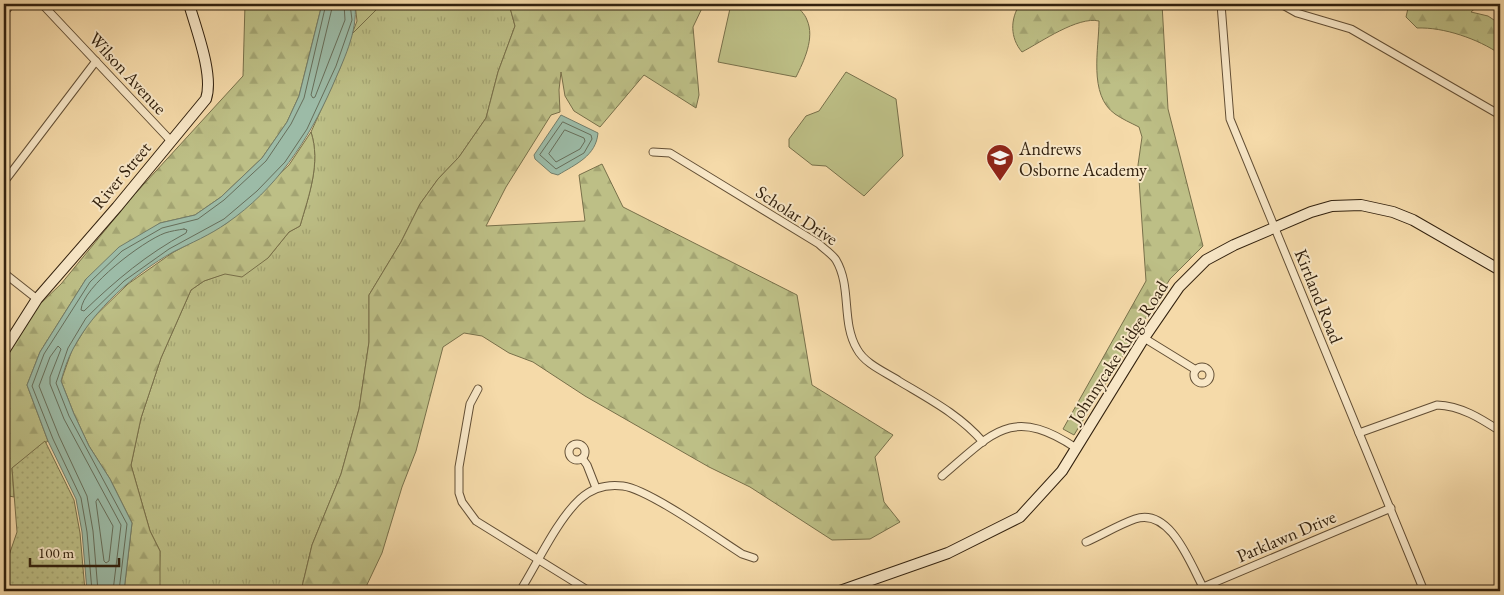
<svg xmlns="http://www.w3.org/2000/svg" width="1504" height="595" font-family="'EB Garamond',serif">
  <defs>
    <pattern id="grass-tufts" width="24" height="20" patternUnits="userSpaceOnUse" patternTransform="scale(1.25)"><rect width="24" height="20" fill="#bdbf86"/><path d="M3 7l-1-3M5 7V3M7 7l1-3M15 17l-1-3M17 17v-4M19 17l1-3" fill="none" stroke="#a3a472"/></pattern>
    <pattern id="forest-firs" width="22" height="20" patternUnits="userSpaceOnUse" patternTransform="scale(1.25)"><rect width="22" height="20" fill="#bdbf86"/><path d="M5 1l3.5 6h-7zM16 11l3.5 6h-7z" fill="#a3a472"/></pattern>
    <pattern id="park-dots" width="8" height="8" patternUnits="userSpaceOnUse" patternTransform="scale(1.25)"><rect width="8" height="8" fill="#bdbf86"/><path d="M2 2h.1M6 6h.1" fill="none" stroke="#a3a472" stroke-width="1.8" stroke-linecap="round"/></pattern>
  </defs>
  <rect width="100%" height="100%" fill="#f5daa9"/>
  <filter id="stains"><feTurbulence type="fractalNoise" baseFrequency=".004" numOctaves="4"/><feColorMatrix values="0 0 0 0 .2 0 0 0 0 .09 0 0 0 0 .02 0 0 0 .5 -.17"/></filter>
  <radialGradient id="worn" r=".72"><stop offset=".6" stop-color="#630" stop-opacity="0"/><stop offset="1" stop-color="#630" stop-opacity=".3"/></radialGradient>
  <path fill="url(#grass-tufts)" stroke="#78704a" d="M382,4H509L515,26L498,72L486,118L459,157L438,179L420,204L401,242L369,295V342L359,409L341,474L312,545L301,591H159L160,551L150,531L131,465L141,418L161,358L191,290L204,281L268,258L289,232L300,226C309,195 321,163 311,132L340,68L352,34Z"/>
  <g fill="url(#forest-firs)" stroke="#78704a">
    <polygon points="245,4 322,4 299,96 287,122 262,158 221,197 195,215 160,223 86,279 40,352 27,385 48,441 12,468 14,497 4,495 4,361 39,305 61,284 134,195 243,76"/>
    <polygon points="355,4 382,4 352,34 357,21"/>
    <polygon points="509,4 704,4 693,27 699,95 696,108 644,75 600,127 574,111 565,96 561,72 559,90 560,112 551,115 506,187 486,226 585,221 579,175 602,164 623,207 797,295 812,385 893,435 875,457 884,502 900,522 870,539 832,540 750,487 709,467 585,396 533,362 509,353 482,336 464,333 443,347 416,451 402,487 382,553 364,591 301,591 312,545 341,474 359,409 369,342 369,295 401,242 420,204 438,179 459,157 486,118 498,72 515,26"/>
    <path d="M1020,4H1162L1168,109L1203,246L1170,279L1074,435L1063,429L1146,281L1138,165L1142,137L1139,127C1131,123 1122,119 1115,114C1088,95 1099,48 1099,21C1078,16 1041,42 1022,52C1010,38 1010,19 1020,4Z"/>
    <path d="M1409,4H1480L1471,12L1488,16L1500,24V54C1478,39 1444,27 1417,28L1406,17Z"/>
    <path d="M311,132C321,163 309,195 300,226L289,232L268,258L242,277L225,274L204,281L191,290L161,358L141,418L131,465L150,531L160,551V587L159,591H124L132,523L110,479L89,446L74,414L61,381L72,350L90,321L128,284L172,253L227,223L289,165Z"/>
  </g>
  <polygon fill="url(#park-dots)" stroke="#78704a" points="45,441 74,500 80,533 85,591 4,591 4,564 6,564 17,532 12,468"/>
  <g fill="#bdbf86" stroke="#78704a">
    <path d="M731,4H795C799,9 805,14 807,20C815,38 804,61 796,77L718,62Z"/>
    <polygon points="846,72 896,99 903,156 864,196 826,166 812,165 789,147 789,139 806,116 819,111"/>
  </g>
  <g fill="#9cbba7" stroke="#727d6a">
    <path d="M322,4H355C358,32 343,61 332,87C308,141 276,189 227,223C210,235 191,243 173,252C134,274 94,309 73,349C68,358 64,370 61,381L74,414L89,446L110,479L132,523L124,591H87L82,532L76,499L48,441L27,385L40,352L86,279L119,247L160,223L195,215L221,197L262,158L287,122L299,96Z"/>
    <path d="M561,115L598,133C596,156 576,164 558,175L551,173L535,159L534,155Z"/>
  </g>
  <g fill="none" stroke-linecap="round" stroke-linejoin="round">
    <g stroke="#676e5a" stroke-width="1">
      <polyline points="333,4 311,95 313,98 315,97 345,20 344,4"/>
      <polygon points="563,122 591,135 592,139 584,153 556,169 540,155"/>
      <polygon points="565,130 584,138 585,141 580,149 556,162 549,154"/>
      <path d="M184,229L187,230L186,233C147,254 116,280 84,311L81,310C82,287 143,241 165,233C171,231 178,230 184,229Z"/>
      <polygon points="98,499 113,526 109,561 106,563 104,561 96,502"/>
      <polyline points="92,591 87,532 81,498 53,439 32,386 44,354 90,282 122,251 162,228 198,219 224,200 266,161 291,124 304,98 326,4"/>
      <polyline points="98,591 93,531 87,496 59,436 39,386 50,357 58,346 61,349 50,377 50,384 64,419 121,525 113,591"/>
      <polyline points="119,591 127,524 69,416 56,383 68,348 86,318 124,281 169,249 224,219 257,191 285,162 307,129 336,66 352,20 350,4"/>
    </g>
    <defs>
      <g id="minor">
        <polyline points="42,4 171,141"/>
        <polyline points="1221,4 1230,119 1424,591"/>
        <polyline points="1281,4 1297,13 1351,29 1500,115"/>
        <polyline points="4,13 11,4"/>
        <path d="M653,152L670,153L819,244C824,249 832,254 836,260C852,287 841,322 857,349C865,364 885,372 899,381C929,399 960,415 983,442"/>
        <polyline points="4,182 96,61"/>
        <polyline points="4,273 37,299"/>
        <polyline points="1144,338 1196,370"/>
        <circle cx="1202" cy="375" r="8"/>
        <polyline points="478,389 470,404 459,467 459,493 462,502 476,521 589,591"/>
        <path d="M1359,433L1437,405C1461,406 1480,418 1500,431"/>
        <circle cx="577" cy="452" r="8"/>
        <polyline points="582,458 587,465 596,488"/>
        <path d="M942,476C993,433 1011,405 1076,448"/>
        <path d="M1086,542C1102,535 1118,525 1135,519C1170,507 1190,563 1203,587"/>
        <path d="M520,591C537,564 557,520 580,499C592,488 607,484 623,486C648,489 717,538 742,554L754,558"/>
        <polyline points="1194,591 1391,508"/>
        <polyline points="1415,591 1422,588"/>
      </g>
      <g id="secondary">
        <path d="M4,351L37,299L117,207L206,99C214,75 196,29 189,4"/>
        <polyline points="840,591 948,553 1020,517 1062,471 1144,338 1179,287 1206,260 1234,245 1311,212 1332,206 1361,205 1393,212 1413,220 1500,270"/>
      </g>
    </defs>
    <use href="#minor" stroke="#634f35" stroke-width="9"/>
    <use href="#secondary" stroke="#32210e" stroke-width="12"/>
    <use href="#minor" stroke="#f8e7c7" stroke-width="7"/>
    <use href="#secondary" stroke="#f8e7c7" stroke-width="10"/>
  </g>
  <defs>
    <symbol id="school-pin" viewBox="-11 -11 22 30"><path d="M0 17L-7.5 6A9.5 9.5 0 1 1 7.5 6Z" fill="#8f2418" stroke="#f8e7c7"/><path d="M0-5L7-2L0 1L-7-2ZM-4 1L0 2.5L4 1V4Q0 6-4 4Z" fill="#fff"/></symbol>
  </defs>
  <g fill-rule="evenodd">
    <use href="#school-pin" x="984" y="142" width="32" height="43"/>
  </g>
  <g text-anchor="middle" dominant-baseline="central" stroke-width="4" stroke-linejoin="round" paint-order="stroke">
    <g font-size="18" fill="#32210e" stroke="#f8e7c7">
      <text transform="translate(128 73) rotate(47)">Wilson Avenue</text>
      <text transform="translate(121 175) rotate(-50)">River Street</text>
      <text transform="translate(797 215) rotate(33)">Scholar Drive</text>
      <text transform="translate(1319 296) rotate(68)">Kirtland Road</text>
      <text transform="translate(1118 352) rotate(-57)">Johnnycake Ridge Road</text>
      <text transform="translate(1286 536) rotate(-23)">Parklawn Drive</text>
    </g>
    <g font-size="18" fill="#32210e" stroke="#f8e7c7" text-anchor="start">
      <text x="1019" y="148">Andrews<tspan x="1019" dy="21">Osborne Academy</tspan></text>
    </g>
  </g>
  <rect width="1504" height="595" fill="none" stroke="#f5daa9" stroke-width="20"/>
  <rect x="5" y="5" width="1494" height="585" fill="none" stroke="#32210e" stroke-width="2.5"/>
  <rect x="10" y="10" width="1484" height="575" fill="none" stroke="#32210e"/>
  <path d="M30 558v8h89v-8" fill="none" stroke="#32210e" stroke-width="2.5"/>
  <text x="38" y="558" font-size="15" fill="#32210e" stroke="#f8e7c7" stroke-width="4" paint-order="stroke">100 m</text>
  <rect width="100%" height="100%" filter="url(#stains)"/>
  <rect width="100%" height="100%" fill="url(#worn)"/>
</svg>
